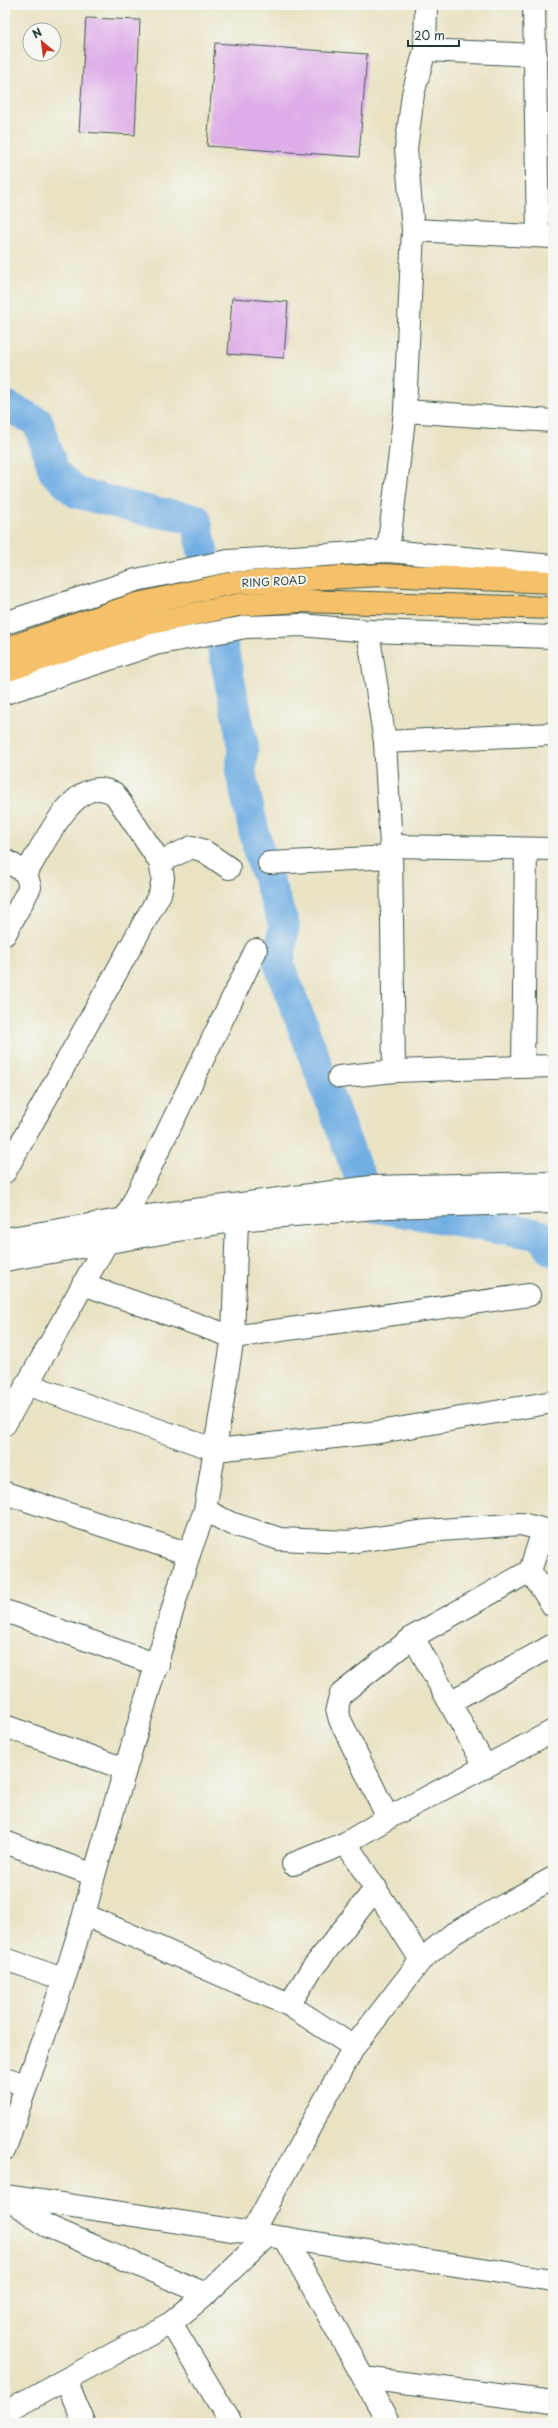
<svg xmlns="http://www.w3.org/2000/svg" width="558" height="2428" font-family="'Playpen Sans',sans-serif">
  <rect width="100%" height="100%" fill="#f6f6f2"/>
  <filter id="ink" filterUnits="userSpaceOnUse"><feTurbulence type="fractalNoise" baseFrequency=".025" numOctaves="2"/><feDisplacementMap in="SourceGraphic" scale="8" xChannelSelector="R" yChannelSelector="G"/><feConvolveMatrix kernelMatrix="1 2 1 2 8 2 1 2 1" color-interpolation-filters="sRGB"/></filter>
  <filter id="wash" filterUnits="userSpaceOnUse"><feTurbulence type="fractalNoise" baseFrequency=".012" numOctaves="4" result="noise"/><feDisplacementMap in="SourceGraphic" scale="16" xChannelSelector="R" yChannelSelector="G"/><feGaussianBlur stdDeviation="0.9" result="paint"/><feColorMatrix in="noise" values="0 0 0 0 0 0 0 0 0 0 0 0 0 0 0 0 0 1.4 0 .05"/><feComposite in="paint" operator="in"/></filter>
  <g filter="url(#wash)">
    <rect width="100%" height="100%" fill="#e9e3c4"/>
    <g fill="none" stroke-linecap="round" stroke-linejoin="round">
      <polyline stroke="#71aee3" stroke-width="31" points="5,405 38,422 54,472 77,493 144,510 196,519 243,745 241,774 259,853 284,925 279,964 354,1163 374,1207 541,1235 553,1251"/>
    </g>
    <g id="blocks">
      <g fill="#deace8">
        <polygon points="86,18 140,20 135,135 79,132"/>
        <polygon points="215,43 367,54 359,157 207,146"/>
        <polygon points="232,298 288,302 284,358 228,354"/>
      </g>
    </g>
  </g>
  <g filter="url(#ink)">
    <use href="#blocks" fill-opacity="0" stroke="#3d564a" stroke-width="1"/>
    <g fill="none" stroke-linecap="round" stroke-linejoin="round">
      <defs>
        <g id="minor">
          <polyline points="534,5 538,236"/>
          <polyline points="425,50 536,55"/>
          <polyline points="413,230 552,237"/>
          <polyline points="405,411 553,421"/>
          <polyline points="388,551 405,411 413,230 406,149 413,94 425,50 426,5"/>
          <polyline points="5,623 136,580 228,561 388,551 553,566"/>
          <polyline points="368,631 385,742 391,846 394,1071"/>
          <polyline points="5,693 155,644 246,627 301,625 368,631 553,637"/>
          <polyline points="385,742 553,734"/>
          <polyline points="391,846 553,849"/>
          <polyline points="5,860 26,873 30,887 5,934"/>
          <polyline points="160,862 192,847 204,851 229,868"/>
          <polyline points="269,863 391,857"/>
          <polyline points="523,1066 526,849"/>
          <polyline points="339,1077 394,1071 553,1066"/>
          <path d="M5,1172L160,894L163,878L160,862L114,793C110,792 104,789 99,789C68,789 41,850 26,873"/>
          <polyline points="127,1230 125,1219 256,950"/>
          <polyline points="5,1239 125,1219 371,1187 553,1183"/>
          <polyline points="5,1260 237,1220 387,1207 553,1202"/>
          <polyline points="83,1284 233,1337 529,1295"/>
          <polyline points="26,1384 216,1450 380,1432 553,1402"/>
          <polyline points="5,1424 107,1242"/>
          <polyline points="5,1493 189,1554"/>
          <polyline points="205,1510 230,1523 280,1539 348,1542 427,1531 521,1524 553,1532"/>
          <polyline points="543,1531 530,1571 553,1606"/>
          <polyline points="5,1611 158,1665"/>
          <polyline points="413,1637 485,1766"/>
          <polyline points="450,1702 553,1645"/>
          <polyline points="5,1726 125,1769"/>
          <polyline points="388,1818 340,1720 337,1708 341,1694 413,1637 530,1571"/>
          <polyline points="5,1842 94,1875"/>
          <polyline points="346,1843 421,1960"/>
          <polyline points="293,1864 346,1843 388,1818 553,1731"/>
          <polyline points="85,1915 289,2005 354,2047"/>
          <polyline points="5,1959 63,1979"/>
          <polyline points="289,2005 311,1970 376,1888"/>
          <polyline points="5,2078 25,2085"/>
          <path d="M5,2149C34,2057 73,1968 94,1875L189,1554L205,1510L233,1337L237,1220"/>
          <path d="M5,2196C188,2222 370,2252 553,2280"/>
          <polyline points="8,2198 47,2226 206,2294"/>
          <polyline points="251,2234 354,2047 421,1960 454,1933 553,1878"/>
          <polyline points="285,2238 389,2423"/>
          <polyline points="171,2323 231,2423"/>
          <polyline points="364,2378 553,2402"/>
          <polyline points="66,2380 84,2423"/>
          <polyline points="5,2412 171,2323 206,2294 267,2236"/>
        </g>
        <g id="highway">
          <polyline points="5,649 137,604 233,583 381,575 553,582"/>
          <polyline points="5,671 146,624 238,605 301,601 553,608"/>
        </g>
      </defs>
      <use href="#minor" stroke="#3d564a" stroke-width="24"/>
      <use href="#highway" stroke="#3d564a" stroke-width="24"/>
      <use href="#minor" stroke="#fff" stroke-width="22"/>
      <use href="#highway" stroke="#f4c16a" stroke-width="22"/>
    </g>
  </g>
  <g text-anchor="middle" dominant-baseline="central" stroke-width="4" stroke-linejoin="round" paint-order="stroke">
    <g font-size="11" fill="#1f3d34" stroke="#f6f6f2">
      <text transform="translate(274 581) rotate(-3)">RING ROAD</text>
    </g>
  </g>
  <rect width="558" height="2428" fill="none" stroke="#f6f6f2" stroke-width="20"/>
  <g transform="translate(42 42) rotate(331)"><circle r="19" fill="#f6f6f2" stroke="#a0aca6"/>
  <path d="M0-3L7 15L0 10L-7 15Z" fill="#c8321e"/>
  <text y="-6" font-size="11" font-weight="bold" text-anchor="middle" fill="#1f3d34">N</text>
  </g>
  <path d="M408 40v6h51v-6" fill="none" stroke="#1f3d34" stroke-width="2"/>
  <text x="414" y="40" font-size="12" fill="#1f3d34" stroke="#f6f6f2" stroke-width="3" paint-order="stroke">20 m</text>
</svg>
